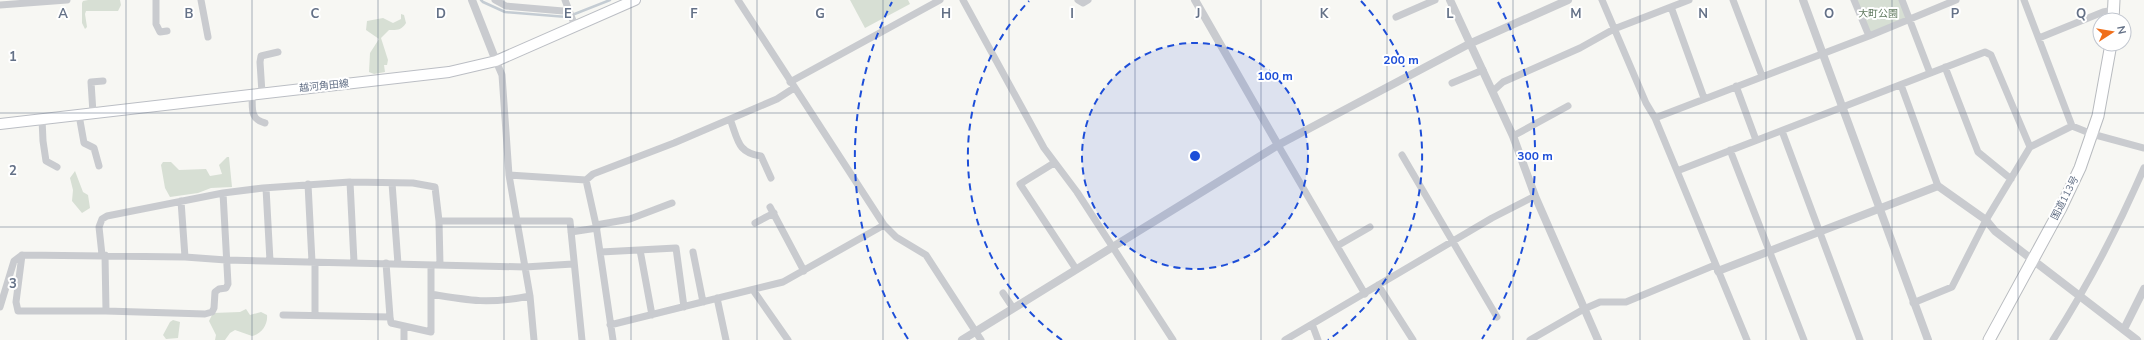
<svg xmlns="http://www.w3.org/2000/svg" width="2144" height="340" font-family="'Nunito Sans','Noto Sans JP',sans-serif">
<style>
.green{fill:#d7dfd4}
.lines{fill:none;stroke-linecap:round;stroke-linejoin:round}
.stream{stroke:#c4ccd3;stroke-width:2.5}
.secondary-casing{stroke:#bbbec4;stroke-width:12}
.trunk-casing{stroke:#b8bbbf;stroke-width:13}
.minor{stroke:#c9cbcf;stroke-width:7}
.tertiary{stroke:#c9cbcf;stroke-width:8}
.secondary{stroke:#fff;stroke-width:10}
.trunk{stroke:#fff;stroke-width:11}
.grid{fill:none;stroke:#647187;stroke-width:1;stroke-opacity:0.55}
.ring{fill:none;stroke:#1d4ed8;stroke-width:2;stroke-dasharray:7 5}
.labels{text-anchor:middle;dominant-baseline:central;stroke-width:4;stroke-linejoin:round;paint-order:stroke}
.park-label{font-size:10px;fill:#60795f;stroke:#fff}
.street-label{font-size:10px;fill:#647187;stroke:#fff}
.grid-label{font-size:13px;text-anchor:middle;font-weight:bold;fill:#647187;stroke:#fff;stroke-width:4;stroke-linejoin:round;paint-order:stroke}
.centre{fill:#1d4ed8;stroke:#fff;stroke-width:2}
.ring-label{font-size:12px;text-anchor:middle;font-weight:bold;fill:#1d4ed8;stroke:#fff;stroke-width:4;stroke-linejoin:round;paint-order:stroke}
</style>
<rect width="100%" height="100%" fill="#f7f7f3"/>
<path class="green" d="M88,0h32l1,5 -3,6h-32l-1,3 2,13 -2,2 -3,-6v-20l1,-2z
M850,0h58l2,4 -45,24z
M1857,0h44l7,17 -38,17z
M401,14l3,1 2,8c-5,8 -10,7 -17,7l-8,8 7,22 -1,5h-3l1,7 -11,2 -5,-2 1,-19 9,-14 -13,-9 1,-9 16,-3 10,5 8,-4z
M227,157h2l3,30 -21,1 -13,5 -28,4 -5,-9 -4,-23 2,-3h8l8,8 27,-1 4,7 12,-2 -3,-9z
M75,171l8,21 5,3 2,13 -8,5 -10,-12 1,-11 -3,-12z
M246,309l4,6 11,-3 6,3c1,9 -5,19 -15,21l-17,-6 -5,3 -5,7h-10l1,-5 -7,-14 4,-8 27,-1z
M173,320l7,2 -2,16 -12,1 -3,-4 7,-13z"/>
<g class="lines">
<path class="stream" d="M481,0l2,2 22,10 62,5 43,-17"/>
<g class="secondary-casing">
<path id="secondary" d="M0,124l449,-52 47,-11 139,-61"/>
</g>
<g class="trunk-casing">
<path id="trunk" d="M2113,20l1,-20
M1989,340l72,-132 19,-40 18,-52 13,-72"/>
</g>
<path class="minor" d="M156,0v24l4,8 7,-1
M201,0l7,37
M495,0l11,6 57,5 6,-1
M565,0l10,26
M738,0l146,225 12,12 30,18 55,85
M963,0l81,148 33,44 96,148
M1078,0l5,3 5,-3
M1602,0l44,103 9,15
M1733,0l29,76
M1854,0l15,36
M1902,0l28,73
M2024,0l48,126 20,8 52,14
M0,5l67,-5
M1671,7l33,91
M1396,17l39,-17
M2039,38l64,-26 11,-2
M496,61l6,14 7,100 21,121 4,44
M1945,67l33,85 33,27
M790,82l150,-82
M1452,83l31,-13
M1901,85l37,101
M1736,86l20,54
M1493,91l10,-9 77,-34 34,-19 75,-29
M262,93l-2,-31 1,-6 17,-4
M252,95c1,12 -3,24 13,28
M93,113l-2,-31 12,-1
M79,115l5,28 10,5 5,18
M42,119l1,22 3,20 11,6
M730,119c8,20 7,34 31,37l10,22
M1782,131l78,209
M1513,136l55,-30
M1278,145l87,149
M1730,150l74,190
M1402,155l95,162
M1054,163l-34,21 56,85
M1677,171l-22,-53 214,-82 87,-36
M509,175l77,5 7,-6 81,-31 103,-44 17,-11
M586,180l10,45 17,115
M350,182l4,80
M392,183l6,81
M308,184l4,78
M266,188l4,73
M181,201l4,56
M770,207l34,64
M439,221h131l12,119
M755,223l19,-10
M596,225l34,-6 42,-16
M571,232l26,-4
M1337,246l33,-19
M640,250l12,65
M601,252l75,-4 8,59
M693,252l10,50
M22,255l-6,47 2,9h88l99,3 7,-2 2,-4 1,-16 4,-3 7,-1 2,-4 -5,-91
M102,255l-3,-28 3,-8 5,-3 116,-23 40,-5 87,-6 63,1 22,4 4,34 1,44
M105,255l1,56
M315,262v53
M1378,285l35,55
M753,290l35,50
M1003,293l10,15
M431,294c40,7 58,10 99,2
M717,298l9,42
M1913,303l39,-16 34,-67 44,-73 42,-21
M0,307l14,-46 8,-6 163,2 41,3 299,7 48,-3
M283,315l107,2 -4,-54
M390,317l1,6 40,9v-67
M1312,324l6,16
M610,325l173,-43 101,-57
M404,327v13
M1285,340l207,-122 43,-22
M1530,340l54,-31 16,-7h26l89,-37
M1747,340l-70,-169 308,-119 6,3 39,92
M2053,340c35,-55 65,-112 91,-172"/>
<path class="tertiary" d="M472,0l24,61
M1195,0l83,145
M1450,0l63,136 22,60 63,144
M1803,0l125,340
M1718,271l220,-85 48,34 9,11 142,109
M2124,329l20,-40
M962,340l316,-195 191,-101 99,-44"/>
<use href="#secondary" class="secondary"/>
<use href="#trunk" class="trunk"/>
</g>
<path class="grid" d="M126,0v340M252,0v340M378,0v340M504,0v340M631,0v340M757,0v340M883,0v340M1009,0v340M1135,0v340M1261,0v340M1387,0v340M1513,0v340M1640,0v340M1766,0v340M1892,0v340M2018,0v340M0,113h2144M0,227h2144"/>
<circle cx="1195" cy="156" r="113" fill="#1d4ed8" fill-opacity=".12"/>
<g class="ring">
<circle cx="1195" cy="156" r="113"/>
<path d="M1062 340A227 227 0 0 1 1029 1M1361 1A227 227 0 0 1 1328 340"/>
<path d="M908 339A340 340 0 0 1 892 2M1498 2A340 340 0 0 1 1482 339"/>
</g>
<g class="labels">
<g class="park-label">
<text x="1878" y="14">大町公園</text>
</g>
<g class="street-label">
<text transform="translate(324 86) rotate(-6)">越河角田線</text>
<text transform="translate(2065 198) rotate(-63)">国道113号</text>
</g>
</g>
<g class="grid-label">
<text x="63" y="18">A</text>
<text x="189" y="18">B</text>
<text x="315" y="18">C</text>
<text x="441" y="18">D</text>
<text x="568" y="18">E</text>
<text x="694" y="18">F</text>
<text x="820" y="18">G</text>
<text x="946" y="18">H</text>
<text x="1072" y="18">I</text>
<text x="1198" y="18">J</text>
<text x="1324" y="18">K</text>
<text x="1450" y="18">L</text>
<text x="1576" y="18">M</text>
<text x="1703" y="18">N</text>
<text x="1829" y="18">O</text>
<text x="1955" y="18">P</text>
<text x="2081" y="18">Q</text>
<text x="13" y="61">1</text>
<text x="13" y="175">2</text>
<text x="13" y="288">3</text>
</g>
<circle cx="1195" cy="156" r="6" class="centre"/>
<g class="ring-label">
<text x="1401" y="64">200 m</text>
<text x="1275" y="80">100 m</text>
<text x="1535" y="160">300 m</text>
</g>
<g transform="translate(2112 32) rotate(78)"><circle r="19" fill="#ffffff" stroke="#c1c6cf"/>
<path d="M0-3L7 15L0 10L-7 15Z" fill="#f06f1b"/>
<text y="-6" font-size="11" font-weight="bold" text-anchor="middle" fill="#647187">N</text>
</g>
</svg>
